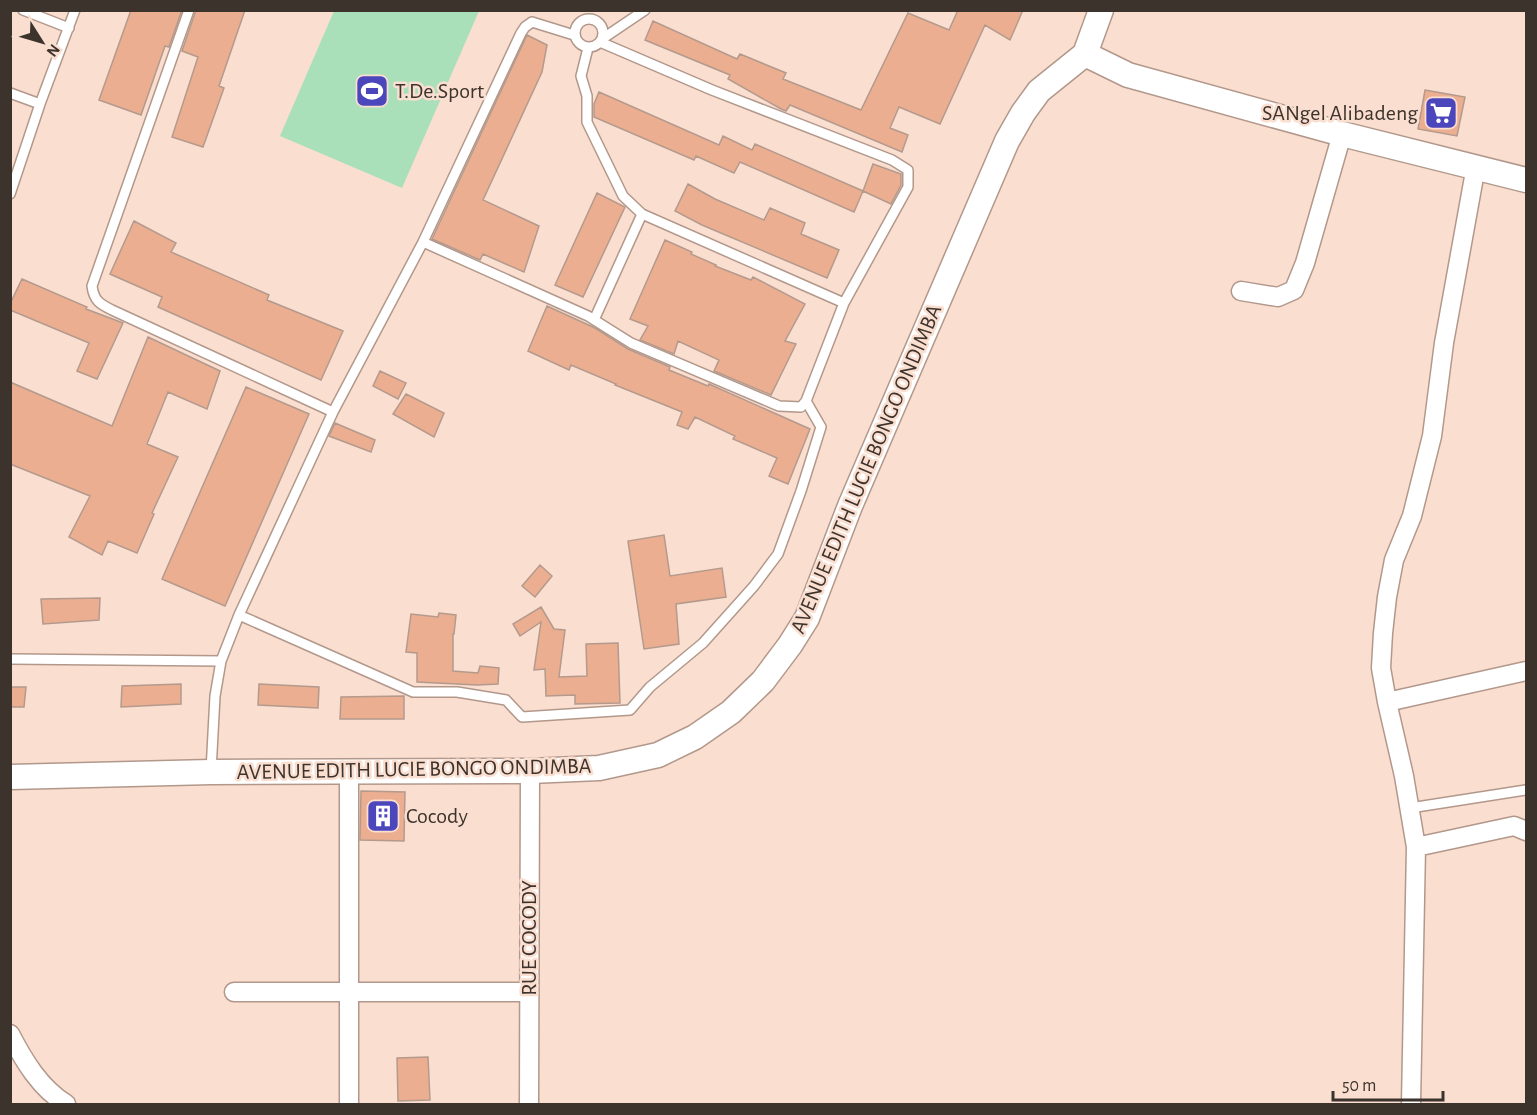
<svg xmlns="http://www.w3.org/2000/svg" width="1537" height="1115" font-family="'Alegreya Sans',sans-serif">
<style>
.green{fill:#a9e0ba}
.building{fill:#ebae90;stroke:#b49a8d;stroke-width:1.5}
.lines{fill:none;stroke-linecap:round;stroke-linejoin:round}
.lane-casing{stroke:#b2988b;stroke-width:12}
.street-casing{stroke:#b2988b;stroke-width:21}
.secondary-casing{stroke:#b2988b;stroke-width:27}
.lane{stroke:#fff;stroke-width:9}
.street{stroke:#fff;stroke-width:18}
.secondary{stroke:#fff;stroke-width:24}
.labels{text-anchor:middle;dominant-baseline:central;stroke-width:5;stroke-linejoin:round;paint-order:stroke}
.poi-label{font-size:22px;fill:#3d332d;stroke:#faded0;text-anchor:start}
.street-label{font-size:22px;fill:#3d332d;stroke:#faded0}
</style>
<rect width="100%" height="100%" fill="#faded0"/>
<path class="green" d="M334,11h145l-77,177 -122,-52z"/>
<path class="building" d="M131,10h51l-13,37 -4,-1 -24,69 -42,-15z
M196,10h49l-26,76 5,2 -21,59 -31,-10 26,-80 -16,-6z
M958,10h65l-13,30 -25,-15 -45,99 -41,-17 -9,21 18,7 -6,17 -112,-47 -4,6 -5,-2 -53,-30 2,-4 -85,-35 8,-19 84,38 3,-5 46,19 -3,6 78,31 47,-97 41,17z
M527,35l20,10 -5,27 -59,128 56,26 -15,46 -41,-18 -3,6 -48,-21z
M1425,90l40,7 -8,39 -39,-7z
M599,92l120,53 4,-9 29,14 3,-6 108,47 -9,21 -114,-50 -6,11 -38,-17 -2,4 -100,-43v-13z
M873,164l28,10v11l-10,19 -28,-13z
M688,184l27,15 49,21 6,-12 35,15 -4,11 38,16 -12,28 -125,-53 -27,-14z
M597,193l28,14 -42,90 -28,-12z
M134,221l42,22 -5,9 98,43 -2,5 76,31 -22,49 -163,-73 4,-10 -52,-23z
M665,240l27,12 -1,2 25,11 -1,1 36,14 2,-3 52,27 -20,37 11,3 -25,51 -57,-24 5,-11 -41,-19 -4,13 -34,-14 8,-14 -18,-7z
M22,279l65,28 -1,2 37,14 -26,56 -20,-8 12,-28 -79,-33v-6z
M547,306l48,22 33,21 42,18 -1,3 39,16 1,-2 101,45 -22,55 -19,-8 8,-18 -44,-19 2,-3 -40,-19 -7,12 -11,-4 5,-13 -67,-27 1,-1 -45,-19 -2,5 -41,-19z
M148,337l72,34 -13,38 -39,-17 -21,52 31,13 -26,56 2,1 -17,39 -29,-12 -6,14 -33,-18 21,-41 -80,-32v-82l102,44z
M380,371l26,12 -8,16 -25,-13z
M246,387l63,27 -84,192 -63,-27z
M406,394l38,19 -10,24 -41,-23z
M335,423l40,17 -4,12 -42,-16z
M664,535l6,41 52,-8 4,29 -50,7 3,40 -35,5 -16,-108z
M540,565l12,11 -17,21 -13,-11z
M100,598l-1,22 -56,4 -2,-25z
M541,607l13,22 11,1 -6,47 28,-1 -1,-32 32,-1 2,60 -45,1v-9l-29,1 -1,-27 -11,1 7,-48 -21,14 -7,-12z
M439,613l17,2 -2,19h-1v37l25,2 2,-7 19,2 -1,16 -21,1 -60,-3v-29l-11,-1 5,-38 27,3z
M181,684v20l-60,3 1,-21z
M259,684l60,3 -1,21 -60,-3z
M10,687h16l-2,20h-14z
M404,696v23h-64l1,-22z
M361,791l44,1 -1,49 -44,-1z
M428,1057l2,43 -32,1 -1,-43z"/>
<g class="lines">
<g class="lane-casing">
<path id="lane" d="M23,10l46,18
M189,10l-97,276c2,15 8,18 20,24l221,102
M575 33a14 14 0 1 1 28 0a14 14 0 1 1-28 0Z
M602,39l43,-29
M588,48l-7,28 6,20v26l36,74 19,18 -48,106
M10,93l30,11
M10,194l30,-90 35,-94
M642,214l202,89
M423,242l165,74 43,27 148,63 22,1 5,-6 38,-98 64,-116v-17l-16,-10 -180,-70 -112,-48
M239,615l174,77h44l49,8 16,17 108,-7 20,-23 53,-44 51,-57 24,-32 23,-63 20,-64 -15,-26
M10,659l211,2
M211,771l4,-75 6,-35 18,-46 94,-203 90,-170 98,-209 4,-6 7,-5 42,13
M1410,808l116,-18"/>
</g>
<g class="street-casing">
<path id="street" d="M1241,291l37,6 16,-7 11,-27 37,-129
M1387,702l139,-31
M349,770v334
M1416,847l98,-21 12,5
M234,992h295
M10,1034c14,27 30,54 56,70
M529,1104l1,-333
M1411,1104l5,-257 -12,-71 -17,-74 -6,-34 2,-35 4,-36 7,-37 18,-44 20,-80 12,-93 32,-177"/>
</g>
<g class="secondary-casing">
<path id="secondary" d="M1085,54l43,21 214,59 184,46
M1085,54l16,-44
M10,777l201,-5 319,-1 69,-3 59,-13 37,-18 36,-25 32,-31 27,-36 17,-27 43,-112 157,-365 16,-28 16,-22 46,-37"/>
</g>
<use href="#lane" class="lane"/>
<use href="#street" class="street"/>
<use href="#secondary" class="secondary"/>
</g>
<defs>
<g id="stadium-square" transform="scale(1.725)"><rect x="-9" y="-9" width="18" height="18" rx="4" fill="#4c46bd" stroke="#faded0"/><path d="M0-5a6.5 5 0 1 0 0 10a6.5 5 0 1 0 0-10ZM-3.5-1.8h7v3.6h-7Z" fill="#fff"/></g>
<g id="supermarket-square" transform="scale(1.725)"><rect x="-9" y="-9" width="18" height="18" rx="4" fill="#4c46bd" stroke="#faded0"/><path d="M-6-5.5h2.5l.6 2H6L4.5 2H-2.5L-4.4-4H-6ZM-1.5 3.2a1.3 1.3 0 1 0 .1 0ZM3 3.2a1.3 1.3 0 1 0 .1 0Z" fill="#fff"/></g>
<g id="building-square" transform="scale(1.725)"><rect x="-9" y="-9" width="18" height="18" rx="4" fill="#4c46bd" stroke="#faded0"/><path d="M-4-6H4V6H1V3H-1V6H-4ZM-2.5-4.3h1.7v1.8h-1.7ZM.8-4.3h1.7v1.8H.8ZM-2.5-1h1.7V.8h-1.7ZM.8-1h1.7V.8H.8Z" fill="#fff"/></g>
</defs>
<g fill-rule="evenodd">
<use href="#stadium-square" x="372" y="91"/>
<use href="#supermarket-square" x="1441" y="113"/>
<use href="#building-square" x="383" y="816"/>
</g>
<g class="labels">
<g class="poi-label">
<text x="395" y="91">T.De.Sport</text>
<text x="1418" y="113" text-anchor="end">SANgel Alibadeng</text>
<text x="406" y="816">Cocody</text>
</g>
<g class="street-label">
<text transform="translate(866 469) rotate(-67)">AVENUE EDITH LUCIE BONGO ONDIMBA</text>
<text transform="translate(414 769) rotate(-1)">AVENUE EDITH LUCIE BONGO ONDIMBA</text>
<text transform="translate(529 938) rotate(-90)">RUE COCODY</text>
</g>
</g>
<rect width="1537" height="1115" fill="none" stroke="#3d332d" stroke-width="24"/>
<g transform="translate(42 42) rotate(127)" stroke="#faded0" stroke-width="4.5" paint-order="stroke">
<path d="M0-4.5L10 22L0 15L-10 22Z" fill="#3d332d"/>
<text y="-9" font-size="16" font-weight="bold" text-anchor="middle" fill="#3d332d">N</text>
</g>
<path d="M1333 1091v9h110v-9" fill="none" stroke="#3d332d" stroke-width="3"/>
<text x="1342" y="1091" font-size="18" fill="#3d332d" stroke="#faded0" stroke-width="4.5" paint-order="stroke">50 m</text>
</svg>
